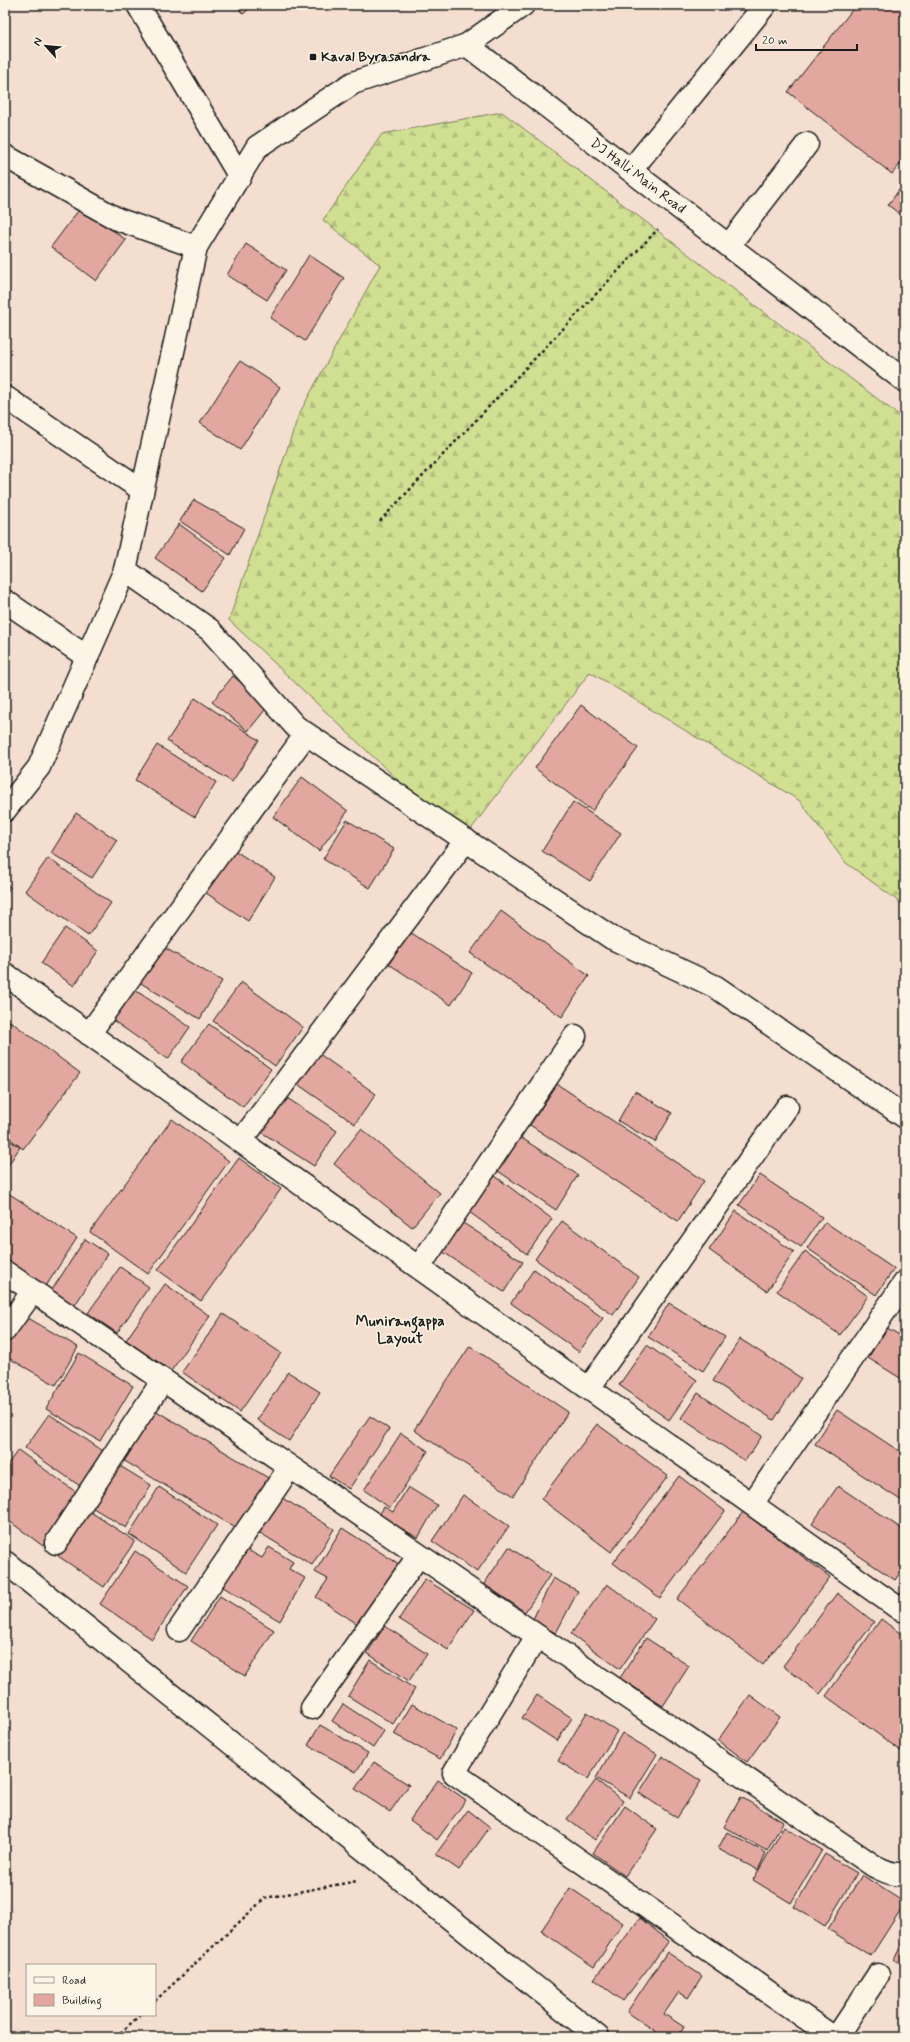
<svg xmlns="http://www.w3.org/2000/svg" width="910" height="2042" font-family="Mynerve,sans-serif">
<style>
.forest{fill:url(#forest-firs);stroke:#767e57}
.building{fill:#e2a89f;stroke:#1c1c1c}
.lines{fill:none;stroke-linecap:round;stroke-linejoin:round}
.minor-casing{stroke:#1c1c1c;stroke-width:25}
.tertiary-casing{stroke:#1c1c1c;stroke-width:25}
.path{stroke:#1c1c1c;stroke-width:2.5;stroke-dasharray:3 3;stroke-linecap:butt}
.minor{stroke:#fcf5e5;stroke-width:22}
.tertiary{stroke:#fcf5e5;stroke-width:22}
.poi-dot{fill:#1c1c1c;stroke:#fcf5e5;stroke-width:1.5}
.labels{text-anchor:middle;dominant-baseline:central;stroke-width:3;stroke-linejoin:round;paint-order:stroke}
.poi-label{font-size:14px;font-weight:bold;fill:#1c1c1c;stroke:#fcf5e5;text-anchor:start}
.street-label{font-size:14px;fill:#1c1c1c;stroke:#fcf5e5}
.neighbourhood-label{font-size:15px;font-weight:bold;fill:#1c1c1c;stroke:#fcf5e5}
</style>
<defs>
<pattern id="forest-firs" width="22" height="20" patternUnits="userSpaceOnUse"><rect width="22" height="20" fill="#d1df92"/><path d="M5 1l3.5 6h-7zM16 11l3.5 6h-7z" fill="#b3bf7d"/></pattern>
</defs>
<rect width="100%" height="100%" fill="#f4ded0"/>
<filter id="ink" filterUnits="userSpaceOnUse"><feTurbulence type="fractalNoise" baseFrequency=".025" numOctaves="2"/><feDisplacementMap in="SourceGraphic" scale="8" xChannelSelector="R" yChannelSelector="G"/><feConvolveMatrix kernelMatrix="1 2 1 2 8 2 1 2 1" color-interpolation-filters="sRGB"/></filter>
<g filter="url(#ink)">
<path class="forest" d="M502,112l403,308v486l-60,-44 -45,-61 -210,-129 -128,169 -233,-221 70,-206 81,-149 -57,-45 59,-86z"/>
<path class="building" d="M236,5h18l-11,9z
M856,5h49v153l-13,16 -104,-82z
M905,182v36l-17,-13z
M81,207l45,33 -30,41 -45,-34z
M246,244l40,26 -19,30 -40,-25z
M309,255l35,23 -39,63 -35,-23z
M240,361l40,26 -40,63 -40,-27z
M194,500l50,28 -14,27 -50,-34z
M179,524l47,34 -24,33 -47,-33z
M233,676l36,29 -21,26 -36,-29z
M195,698l64,42 -27,42 -65,-41z
M581,705l57,43 -46,63 -57,-43z
M157,745l59,37 -21,35 -60,-37z
M302,777l46,34 -29,40 -46,-34z
M573,802l48,31 -31,48 -48,-30z
M76,813l41,27 -25,38 -41,-25z
M347,820l47,29 -24,39 -47,-29z
M231,848l44,29 -27,44 -45,-30z
M48,858l63,45 -23,33 -63,-45z
M5,883l5,4 -5,7z
M501,911l88,65 -27,41 -92,-64z
M65,928l33,23 -24,35 -33,-23z
M410,932l62,41 -21,32 -62,-41z
M160,945l62,36 -22,38 -61,-37z
M241,982l62,45 -28,39 -62,-45z
M132,988l58,39 -22,32 -57,-40z
M10,1021l70,52 -57,76 -18,-14v-107z
M209,1024l62,45 -28,38 -62,-45z
M315,1051l61,43 -21,30 -62,-43z
M557,1084l147,97 -26,40 -148,-96z
M635,1091l37,22 -17,29 -37,-21z
M284,1096l53,35 -23,35 -53,-34z
M172,1119l57,42 -81,113 -58,-42z
M361,1129l79,64 -28,34 -78,-63z
M517,1135l61,40 -22,35 -61,-41z
M5,1138l15,9 -15,23z
M239,1158l42,31 -80,112 -43,-31z
M491,1173l61,46 -25,35 -62,-45z
M760,1175l62,42 -21,30 -62,-42z
M5,1191l72,47 -31,48 -41,-27z
M736,1211l58,41 -27,39 -58,-41z
M460,1221l63,41 -19,30 -64,-42z
M562,1221l77,56 -26,38 -78,-56z
M825,1222l69,47 -18,26 -69,-47z
M85,1239l23,15 -35,54 -23,-15z
M805,1251l63,45 -28,39 -63,-44z
M120,1267l29,20 -32,46 -29,-20z
M534,1269l69,49 -24,34 -68,-49z
M165,1284l45,32 -39,55 -45,-31z
M669,1303l56,34 -22,34 -55,-34z
M223,1314l58,39 -41,59 -58,-40z
M23,1315l55,32 -22,38 -51,-29v-11z
M887,1328l18,10v43l-37,-23z
M740,1339l61,39 -27,42 -61,-39z
M647,1345l50,35 -28,40 -50,-35z
M470,1346l98,66 -55,84 -99,-66z
M79,1353l54,33 -33,55 -54,-32z
M288,1372l32,20 -31,49 -32,-21z
M698,1393l64,43 -17,25 -64,-43z
M153,1409l117,70 -31,51 -116,-70z
M837,1410l68,45v48l-90,-59z
M49,1414l57,39 -23,35 -58,-40z
M370,1416l19,13 -40,60 -20,-13z
M597,1424l71,52 -57,76 -70,-53z
M401,1433l27,18 -38,57 -26,-18z
M18,1450l62,45 -37,51 -38,-28v-50z
M115,1463l36,22 -25,43 -36,-22z
M679,1476l46,35 -65,87 -47,-35z
M838,1486l67,45v34l-10,15 -83,-56z
M159,1487l58,38 -31,47 -57,-38z
M408,1487l29,18 -19,33 -39,-23 5,-8 9,5z
M463,1495l46,31 -32,46 -45,-31z
M279,1496l55,33 -22,36 -55,-34z
M89,1511l46,30 -31,46 -46,-31z
M743,1512l87,65 -67,88 -86,-66z
M342,1528l57,36 -40,61 -43,-28 12,-18 -13,-7z
M269,1547l24,15 -4,7 16,9 -25,43 -57,-34 23,-38 16,9z
M509,1547l41,28 -25,37 -41,-28z
M135,1551l53,35 -36,53 -52,-35z
M553,1578l25,13 -22,42 -24,-12z
M425,1579l49,31 -26,40 -49,-31z
M607,1584l48,35 -35,50 -49,-35z
M837,1593l37,29 -54,72 -37,-28z
M220,1596l54,34 -29,46 -54,-35z
M881,1619l24,18v117l-79,-58z
M385,1626l42,28 -18,27 -42,-28z
M646,1638l43,28 -26,40 -43,-28z
M370,1660l45,29 -22,35 -45,-28z
M537,1695l35,23 -15,23 -35,-23z
M750,1695l30,22 -33,45 -29,-22z
M343,1704l41,27 -11,17 -41,-27z
M412,1704l45,26 -17,29 -46,-25z
M587,1712l30,19 -29,48 -30,-18z
M320,1725l48,28 -12,19 -48,-27z
M622,1733l35,21 -27,44 -34,-20z
M662,1756l39,25 -24,37 -38,-25z
M374,1762l35,23 -19,27 -35,-23z
M438,1780l28,20 -29,40 -27,-20z
M596,1780l27,21 -28,39 -28,-21z
M741,1797l42,25 -16,29 -43,-24z
M625,1806l32,23 -32,47 -32,-23z
M468,1810l22,17 -31,43 -23,-16z
M784,1827l38,23 -31,53 -38,-23z
M727,1832l39,21 -8,17 -40,-21z
M825,1854l32,19 -32,53 -31,-19z
M862,1875l43,28 -34,53 -43,-27z
M570,1888l53,35 -29,44 -53,-36z
M640,1918l29,23 -46,60 -29,-22z
M905,1937v28l-11,-5z
M667,1952l35,24 -14,22 -9,-6 -15,22 20,13 -6,10h-14l-37,-25z"/>
<g class="lines">
<g class="minor-casing">
<path id="minor" d="M138,5l102,172
M467,45l56,-40
M5,156l112,63 79,28
M631,170l134,-165
M729,245l78,-101
M5,397l137,93
M125,570l85,60 86,97 316,211 104,49 189,130
M5,601l82,56
M5,974l896,636 4,-5
M89,1034l217,-300
M241,1141l225,-301
M419,1267l156,-231
M5,1272l869,594c9,4 20,11 31,7
M5,1330l28,-39
M589,1388l198,-281
M752,1504l153,-222
M56,1543l107,-163
M5,1562l593,475
M179,1630l111,-163
M537,1636l-83,137 379,264
M312,1708l107,-153
M837,2037l41,-62"/>
</g>
<g class="tertiary-casing">
<path id="tertiary" d="M5,810l34,-43 86,-197 71,-323 61,-100 96,-64 114,-38 438,336"/>
</g>
<path class="path" d="M380,521l278,-292
M155,2001l110,-103 92,-17
M116,2037l24,-22"/>
<use href="#minor" class="minor"/>
<use href="#tertiary" class="tertiary"/>
</g>
</g>
<rect class="poi-dot" x="309" y="53" width="8" height="8" rx="2"/>
<g class="labels">
<g class="poi-label">
<text x="321" y="57">Kaval Byrasandra</text>
</g>
<g class="street-label">
<text transform="translate(638 176) rotate(37)">DJ Halli Main Road</text>
</g>
<g class="neighbourhood-label">
<text x="400" y="1322">Munirangappa<tspan x="400" dy="17">Layout</tspan></text>
</g>
</g>
<rect width="910" height="2042" fill="none" stroke="#fcf5e5" stroke-width="20"/>
<rect x="10" y="10" width="890" height="2022" fill="none" stroke="#1c1c1c" stroke-width="1.5" filter="url(#ink)"/>
<rect x="26" y="1964" width="130" height="52" fill="#fcf5e5" stroke="#a29e95"/>
<rect x="34" y="1977" width="20" height="6" fill="#fcf5e5" stroke="#a29e95"/>
<text x="62" y="1984" font-size="12" fill="#1c1c1c">Road</text>
<rect x="34" y="1994" width="20" height="12" fill="#e2a89f" stroke="#a29e95"/>
<text x="62" y="2004" font-size="12" fill="#1c1c1c">Building</text>
<g transform="translate(46 46) rotate(297)" stroke="#fcf5e5" stroke-width="3" paint-order="stroke">
<path d="M0-3L7 15L0 10L-7 15Z" fill="#1c1c1c"/>
<text y="-6" font-size="11" font-weight="bold" text-anchor="middle" fill="#1c1c1c">N</text>
</g>
<path d="M756 44v6h101v-6" fill="none" stroke="#1c1c1c" stroke-width="2"/>
<text x="762" y="44" font-size="12" fill="#1c1c1c" stroke="#fcf5e5" stroke-width="3" paint-order="stroke">20 m</text>
</svg>
